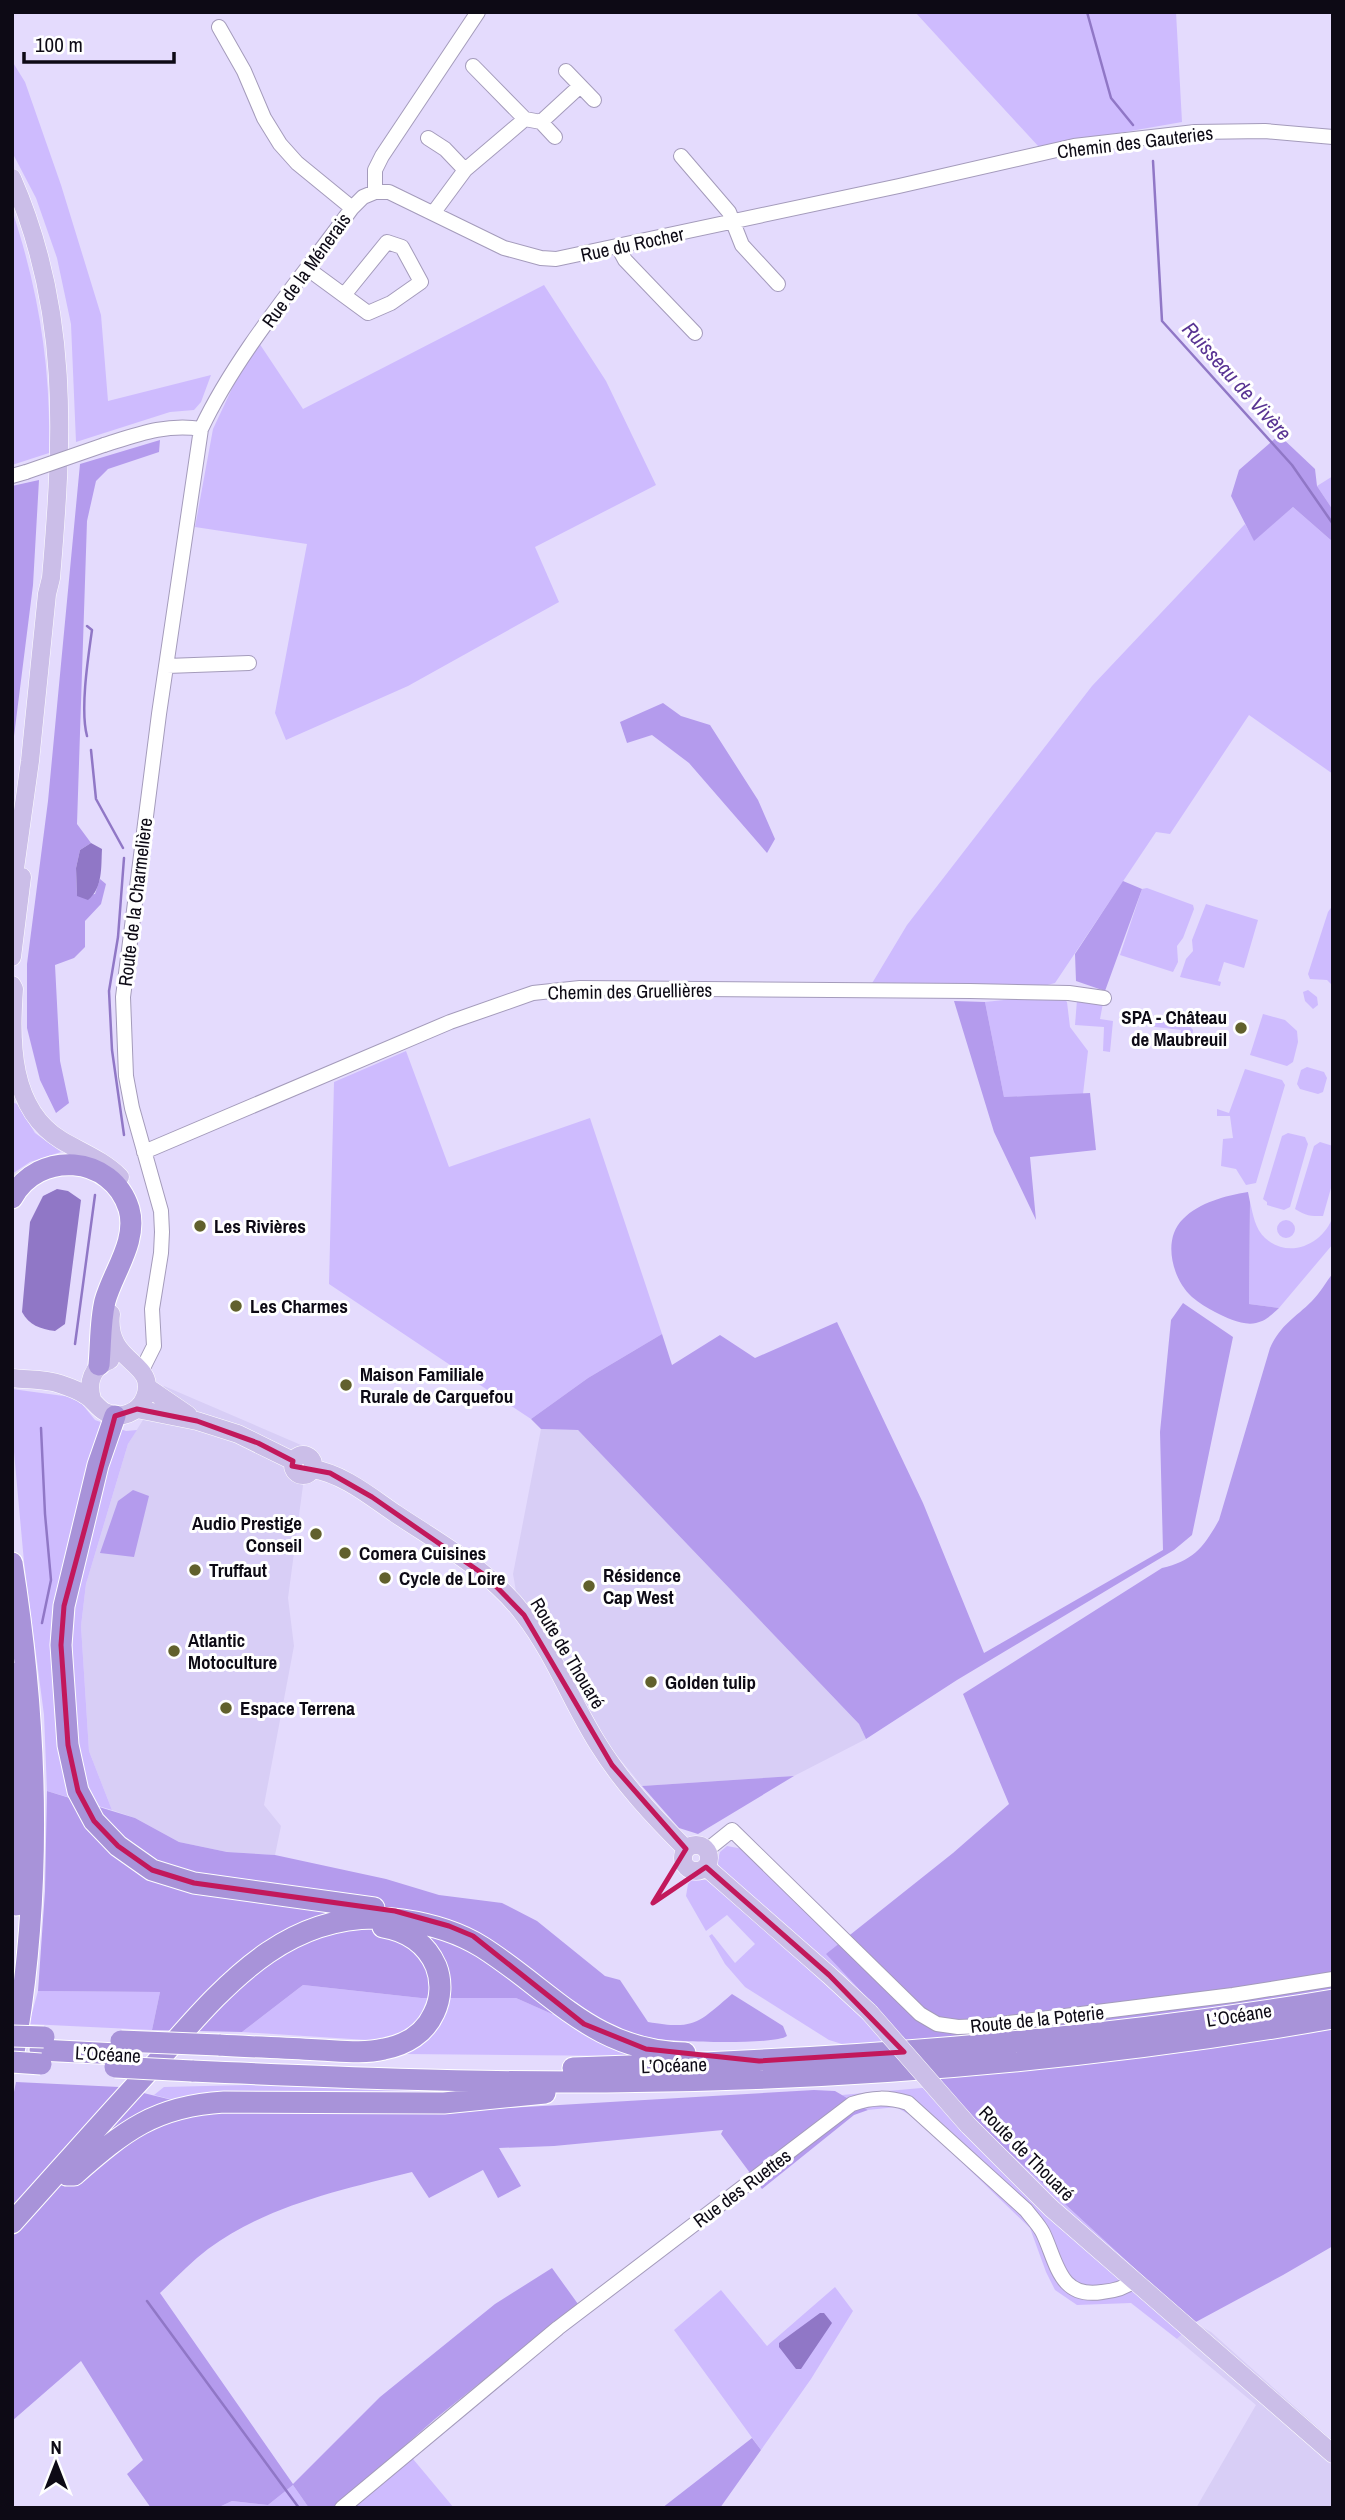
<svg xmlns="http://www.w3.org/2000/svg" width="1345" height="2520" font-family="'Archivo Narrow',sans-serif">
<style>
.built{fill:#d8cef6}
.green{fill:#cebbfe}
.forest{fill:#b49bed}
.water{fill:#9077c6}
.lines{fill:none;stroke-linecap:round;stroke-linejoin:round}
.stream{stroke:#9077c6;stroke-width:2.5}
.minor-casing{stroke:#a49bbb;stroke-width:16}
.major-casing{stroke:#fff;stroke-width:19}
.highway-casing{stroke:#fff;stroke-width:23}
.minor{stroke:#fff;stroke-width:14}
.major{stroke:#cbbee8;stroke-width:18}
.highway{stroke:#a893d9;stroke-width:21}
.minor-bridge-casing{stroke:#a49bbb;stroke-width:16;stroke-linecap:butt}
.major-bridge-casing{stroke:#fff;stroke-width:19;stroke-linecap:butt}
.highway-bridge-casing{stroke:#fff;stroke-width:23;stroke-linecap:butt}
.minor-bridge{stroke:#fff;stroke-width:14}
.major-bridge{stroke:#cbbee8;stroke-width:18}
.highway-bridge{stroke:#a893d9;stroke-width:21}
.marked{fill:none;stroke:#c2185b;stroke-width:5;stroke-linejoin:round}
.poi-dot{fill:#61602d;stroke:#fff;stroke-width:2.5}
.labels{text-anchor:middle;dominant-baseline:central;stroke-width:6;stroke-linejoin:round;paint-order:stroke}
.street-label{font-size:19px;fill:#0d0a15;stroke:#fff}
.poi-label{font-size:19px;font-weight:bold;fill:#0d0a15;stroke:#fff;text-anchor:start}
.water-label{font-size:21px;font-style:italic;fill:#593493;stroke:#fff}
</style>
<rect width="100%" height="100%" fill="#e4dbfd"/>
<path class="built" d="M164,1386l144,62 -20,150 6,48 -30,159 17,21 -6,29 -48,-3 -48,-10 -44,-24 -23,-8 -23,-59 -8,-125 5,-42 42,-140z
M541,1429l37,1 281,294 7,15 -72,37 -152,10 -32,-39 -60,-107 -33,-43 -4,-23z
M1194,2323l17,9 122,109v67h-137l60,-103 -79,-66z"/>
<path class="green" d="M915,12h261l6,110 -143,25z
M12,61l13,21 36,103 40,130 7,86 103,-26 -10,27 -7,8 -24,2 -94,30 -5,-118 -14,-66 -21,-60 -24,-46z
M12,210c27,82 39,157 37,243l-37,12z
M544,285l62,96 50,104 -121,62 24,55 -151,84 -122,54 -11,-27 32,-169 -112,-17 18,-98 30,-64 16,-22 44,66z
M1333,476v34l-16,-24z
M1293,507l40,35v232l-84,-59 -79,119 -14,-2 -101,151 -23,6 -161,-4 36,-60 185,-239 153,-162 9,16z
M1147,888l46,17 1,4 -11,29 -6,8 1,16 -5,10 -53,-17 22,-66z
M1206,904l52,16 -14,48 -20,-6 -6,19 3,1 -1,4 -40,-9 6,-18 7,-8 -1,-11z
M1333,905v81l-6,-6 -17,-1 -2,-5 20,-62z
M1308,990l9,7 1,8 -5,4 -8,-8 -2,-9z
M1022,998l43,2 2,2 3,25 18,24 -5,43 -79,3 -19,-95z
M1077,1000l26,3 -3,16 13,2 -3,31 -7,-1 1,-24 -29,-2z
M1263,1014l22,6 12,11 1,11 -5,20 -6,4 -37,-11z
M1161,1015c13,2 24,4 32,15l-1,8 -12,-2 1,-6 -34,-4 3,-8z
M406,1051l43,116 141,-49 72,216 -74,44 -57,41 -202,-135 5,-202z
M1307,1067l17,5 3,6 -4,14 -5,2 -18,-5 -3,-5 4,-14z
M1245,1069l37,11 3,5 -29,98 -10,2 -10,-16 -15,-3 2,-27 10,-1 -3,-22h-13v-7l12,4z
M12,1102l5,2 18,29 26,19 -31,10 -18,12z
M1288,1133l17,4 3,7 -18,63 -6,3 -17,-5v-3l-4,-3 19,-63z
M1320,1142l13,4v35l-10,35c-13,0 -17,0 -28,-7l19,-63z
M1250,1202c3,12 5,27 15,36 24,22 59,6 68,-22v28l-54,64 -30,-4z
M1277 1229a9 9 0 1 1 18 0a9 9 0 1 1-18 0Z
M12,1389l59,8 11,7 13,16 31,11 11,-1 -9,14 -42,140 -5,42 8,125 23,59 -65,-19 -3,-76 -20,-153 -10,-110z
M727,1846l16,3 176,171 -33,23 -44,1 -13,-4 -84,-53 -20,-23 -16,-28 3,-2 23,29 20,-19 -28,-29 -21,16 -20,-35 2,-12 5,-5 14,1 19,13 142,131h22l-45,-48 -116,-97 -12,-16 3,-11z
M303,1985l118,13h95l36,16 22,-13c27,20 53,30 85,38l-27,17 -227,-2 -38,-14 -125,-8z
M38,1991l122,1 -8,38 -123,-6z
M247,2085l237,7 29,15 -75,5 -221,-1 -63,-16 10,-8z
M944,2086l20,25 230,212 -17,16 -46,-36 -54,2 -22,-15 -9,-18 -16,-44 -113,-109 -21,-12 -28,3 -26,-15z
M835,2287l18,24 -42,68 -50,71 -87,-120 47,-40 46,56z
M403,2447l51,61h-120z
M293,2485l16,23h-92l15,-7 36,4z"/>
<path class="forest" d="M1279,435l36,34 2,17 16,24v32l-40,-35 -39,34 -23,-45 8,-26z
M160,440l-1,12 -51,17 -12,12 -9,40 -10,303 14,19 -11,7 -4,18 1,28 18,-2 5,-15 6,5 -5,20 -16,17v26l-11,11 -19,7 5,96 9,42 -13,10 -16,-33 -13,-52v-64l21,-163 32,-337z
M39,480l-6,105 -21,167v-266z
M663,703l18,13 29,9 48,75 17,39 -8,14 -78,-90 -37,-28 -25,8 -7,-21z
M1123,881l19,8 -37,102 -29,-10 -1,-27z
M954,1001l31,1 19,95 86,-4 6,57 -66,7 6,63 -42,-88z
M1248,1192l2,10 -1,102 30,4c-8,7 -13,13 -23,15 -13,3 -29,-5 -41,-11 -8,-4 -16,-9 -23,-15 -20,-18 -30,-58 -9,-78 17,-17 42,-23 65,-27z
M1333,1273v973l-50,29 -89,48 -230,-212 -75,-90 -63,-67 127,-101 56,-49 -46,-110 199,-126c31,-7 42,-21 57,-48l51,-172c11,-24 25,-30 42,-47 8,-8 14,-19 21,-28z
M1183,1303l50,34 -41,198 -18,15 -217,130 -91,59 -7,-15 -281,-294 -37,-1 -10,-10 57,-41 74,-44 10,31 48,-30 35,23 82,-36 86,181 61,150 179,-103 -3,-118 11,-112z
M133,1490l16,6 -15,61 -34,-4 18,-52z
M794,1776l-96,58 -19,-6 -37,-42z
M47,1791l88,27 44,24 48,10 48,3 111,24 53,16 63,8 35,18 68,55 15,4 28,42c47,8 50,1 84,-28l51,32 4,10c-11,9 -112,6 -130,3 -10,-2 -22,-5 -31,-8 -20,-7 -36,-18 -52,-30l-22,13 -36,-16h-95l-118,-13 -61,47 -90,-2 8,-38 -122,-1 7,-100z
M16,2082l103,5 98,24 221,1 376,-22 21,1 33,19 -14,5 -92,74 -41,-55 2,-4 -169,16 -55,2 22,38 -23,12 -15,-28 -54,28 -17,-26c-71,18 -144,33 -204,77 -17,13 -32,29 -48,44l133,191 87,-87 115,-93 57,-36 26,36 -143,115 -101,89h-25l-16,-23 -25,20 -36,-4 -15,7h-66l-24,-34 16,-14 -62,-99 -69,60v-319z
M752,2438l9,12 -41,58h-58z"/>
<path class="water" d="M91,843l11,6c-1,18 1,39 -14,51l-11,-4 -1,-28 4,-18z
M57,1189l11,2 13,9 -16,124 -10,7c-15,-2 -26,-6 -33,-19l8,-90 13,-26z
M820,2313h4l8,10 -31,46h-5l-17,-22v-4z"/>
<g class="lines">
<path class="stream" d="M1087,12l24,86 22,27
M1153,161l9,160 130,144 41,59
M87,626l5,4c-4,28 -12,80 -5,106
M91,750l5,49 27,49
M124,1135l-12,-85 -3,-59 9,-54 6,-79
M75,1344l20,-149
M41,1428l4,86 6,66 -9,43
M147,2301l152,207"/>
<g class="minor-casing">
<path id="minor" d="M219,27l25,44 20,47 16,26 17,19 55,45
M473,66l52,53
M566,71l28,29
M541,122l14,15
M428,138l17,11 20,21
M681,156l48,56 13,33 36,39
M375,192h14l115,56 37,10 15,1 343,-73 175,-40 121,-14 70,-1 68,6
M434,212l31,-42 60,-51 16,3 38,-35
M618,247l7,13 70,73
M308,269l60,44 23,-10 30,-21 -19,-35 -15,-5 -43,53
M104,445c32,-10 63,-22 97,-16
M12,476l14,-4
M167,666l82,-3
M144,1152l306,-130 83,-29 47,-5 390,3 99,2 35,5
M142,1370l12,-24 -2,-37 9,-56 1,-21 -1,-21 -29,-103 -6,-32 -3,-79 36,-283 42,-285c37,-78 100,-150 151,-221l11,-11 12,-5v-22l7,-14 96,-144
M707,1850l25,-20 188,184 17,10 21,3 26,-1 249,-31 100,-16
M342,2508l216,-180 294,-224c21,-7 36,-7 56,-1l118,107c6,8 13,15 17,23 14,29 16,66 59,59 11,-1 23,-4 31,-11"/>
</g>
<g class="major-casing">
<path id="major" d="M12,178c58,132 51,260 39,400l-4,16 -17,167 -18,129
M12,957l10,-80
M12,985l2,4c-4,52 -4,120 47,151 20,12 42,20 59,37
M12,1378c15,2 34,1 48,6 9,3 18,6 25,11 8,4 12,13 20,17 15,8 34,1 40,-15 13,-36 -40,-33 -34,-83
M147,1387l41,28
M92,1399c-5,-17 0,-32 18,-39
M137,1409l60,12 41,13 55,27
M293 1465a10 10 0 1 1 20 0a10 10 0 1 1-20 0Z
M312,1469c30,4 59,28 84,45 45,30 95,57 128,101 30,39 48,88 74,129 24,39 56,73 88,105
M683 1858a13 13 0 1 1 26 0a13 13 0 1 1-26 0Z
M706,1867l123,108 40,37
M968,2125l83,83 282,246"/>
</g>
<g class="highway-casing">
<path id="highway" d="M12,1198c26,-48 100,-44 117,11 9,32 -16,63 -24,92 -5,21 -4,43 -6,64
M115,1416l-17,49 -34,141 -3,39 7,100 10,46 16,30 24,25 34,24 42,13 180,25
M12,1563c26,164 31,336 0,500
M12,1673l6,91 -2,141
M219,2045c33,2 67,3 101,5 21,1 44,4 64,-1 22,-4 41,-16 50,-36 7,-14 8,-32 2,-47 -10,-23 -29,-35 -53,-39
M40,2050l77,4
M573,2068c255,-8 508,-25 760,-68
M192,2071c138,6 276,12 414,11 243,-2 487,-22 727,-64
M67,2175h7c50,-44 81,-69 150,-73l220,1 101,-10
M12,2223c45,-50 90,-101 135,-150 70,-78 137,-170 255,-153 28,4 56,12 80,27 71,45 111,104 203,106"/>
</g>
<use href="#minor" class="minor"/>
<use href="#major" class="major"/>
<use href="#highway" class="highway"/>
<g class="minor-bridge-casing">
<path id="minor-bridge" d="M26,472l78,-27"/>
</g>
<g class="major-bridge-casing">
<path id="major-bridge" d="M869,2012l99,113"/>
</g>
<g class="highway-bridge-casing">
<path id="highway-bridge" d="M12,2036l32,1
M121,2041l98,4
M12,2062l29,2
M115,2067l77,4"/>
</g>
<use href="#minor-bridge" class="minor-bridge"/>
<use href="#major-bridge" class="major-bridge"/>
<use href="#highway-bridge" class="highway-bridge"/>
</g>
<path class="marked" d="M137,1409l60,12 61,22 35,18 -1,5 38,7 42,24 114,79 38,39 88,150 74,84 -33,54 53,-36 123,108 75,77 -145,9 -113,-12 -62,-25 -111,-88 -24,-10 -54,-15 -201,-28 -42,-13 -34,-24 -24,-25 -16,-30 -10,-46 -7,-100 3,-39 51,-190z"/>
<g class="poi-dot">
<circle cx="1241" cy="1028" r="7"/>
<circle cx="200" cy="1226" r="7"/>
<circle cx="236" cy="1306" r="7"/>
<circle cx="346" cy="1385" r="7"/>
<circle cx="316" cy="1534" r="7"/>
<circle cx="345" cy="1553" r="7"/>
<circle cx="195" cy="1570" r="7"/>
<circle cx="385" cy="1578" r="7"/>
<circle cx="589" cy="1586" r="7"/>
<circle cx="174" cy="1651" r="7"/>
<circle cx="651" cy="1682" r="7"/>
<circle cx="226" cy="1708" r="7"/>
</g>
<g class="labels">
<g class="street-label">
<text transform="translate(1135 142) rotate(-7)">Chemin des Gauteries</text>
<text transform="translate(632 244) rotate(-12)">Rue du Rocher</text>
<text transform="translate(306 270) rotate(-54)">Rue de la Ménerais</text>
<text transform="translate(135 902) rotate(-83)">Route de la Charmelière</text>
<text transform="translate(630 991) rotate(-1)">Chemin des Gruellières</text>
<text transform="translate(568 1653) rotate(59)">Route de Thouaré</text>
<text transform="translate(1239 2015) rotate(-9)">L’Océane</text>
<text transform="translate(1037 2019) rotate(-6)">Route de la Poterie</text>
<text transform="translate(108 2054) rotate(3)">L’Océane</text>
<text transform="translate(674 2065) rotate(-2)">L’Océane</text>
<text transform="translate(1027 2153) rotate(45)">Route de Thouaré</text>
<text transform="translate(742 2188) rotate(-37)">Rue des Ruettes</text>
</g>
<g class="poi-label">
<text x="1227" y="1017" text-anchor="end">SPA - Château<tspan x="1227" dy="22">de Maubreuil</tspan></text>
<text x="214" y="1226">Les Rivières</text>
<text x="250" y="1306">Les Charmes</text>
<text x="360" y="1374">Maison Familiale<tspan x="360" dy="22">Rurale de Carquefou</tspan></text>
<text x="302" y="1523" text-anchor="end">Audio Prestige<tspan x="302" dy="22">Conseil</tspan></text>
<text x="359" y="1553">Comera Cuisines</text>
<text x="209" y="1570">Truffaut</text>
<text x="603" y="1575">Résidence<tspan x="603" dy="22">Cap West</tspan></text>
<text x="399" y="1578">Cycle de Loire</text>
<text x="188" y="1640">Atlantic<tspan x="188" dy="22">Motoculture</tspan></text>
<text x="665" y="1682">Golden tulip</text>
<text x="240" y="1708">Espace Terrena</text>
</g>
<g class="water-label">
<text transform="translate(1237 381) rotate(48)">Ruisseau de Vivère</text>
</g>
</g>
<rect width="1345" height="2520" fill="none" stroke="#0d0a15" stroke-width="28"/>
<g transform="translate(56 2464)" stroke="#ffffff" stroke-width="5" paint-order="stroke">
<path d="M0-5L12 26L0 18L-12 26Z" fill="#0d0a15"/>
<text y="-10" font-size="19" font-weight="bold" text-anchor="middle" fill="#0d0a15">N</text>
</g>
<path d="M24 52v10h150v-10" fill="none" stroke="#0d0a15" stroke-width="3.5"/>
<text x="35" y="52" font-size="21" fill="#0d0a15" stroke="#ffffff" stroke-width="5" paint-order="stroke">100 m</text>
</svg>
